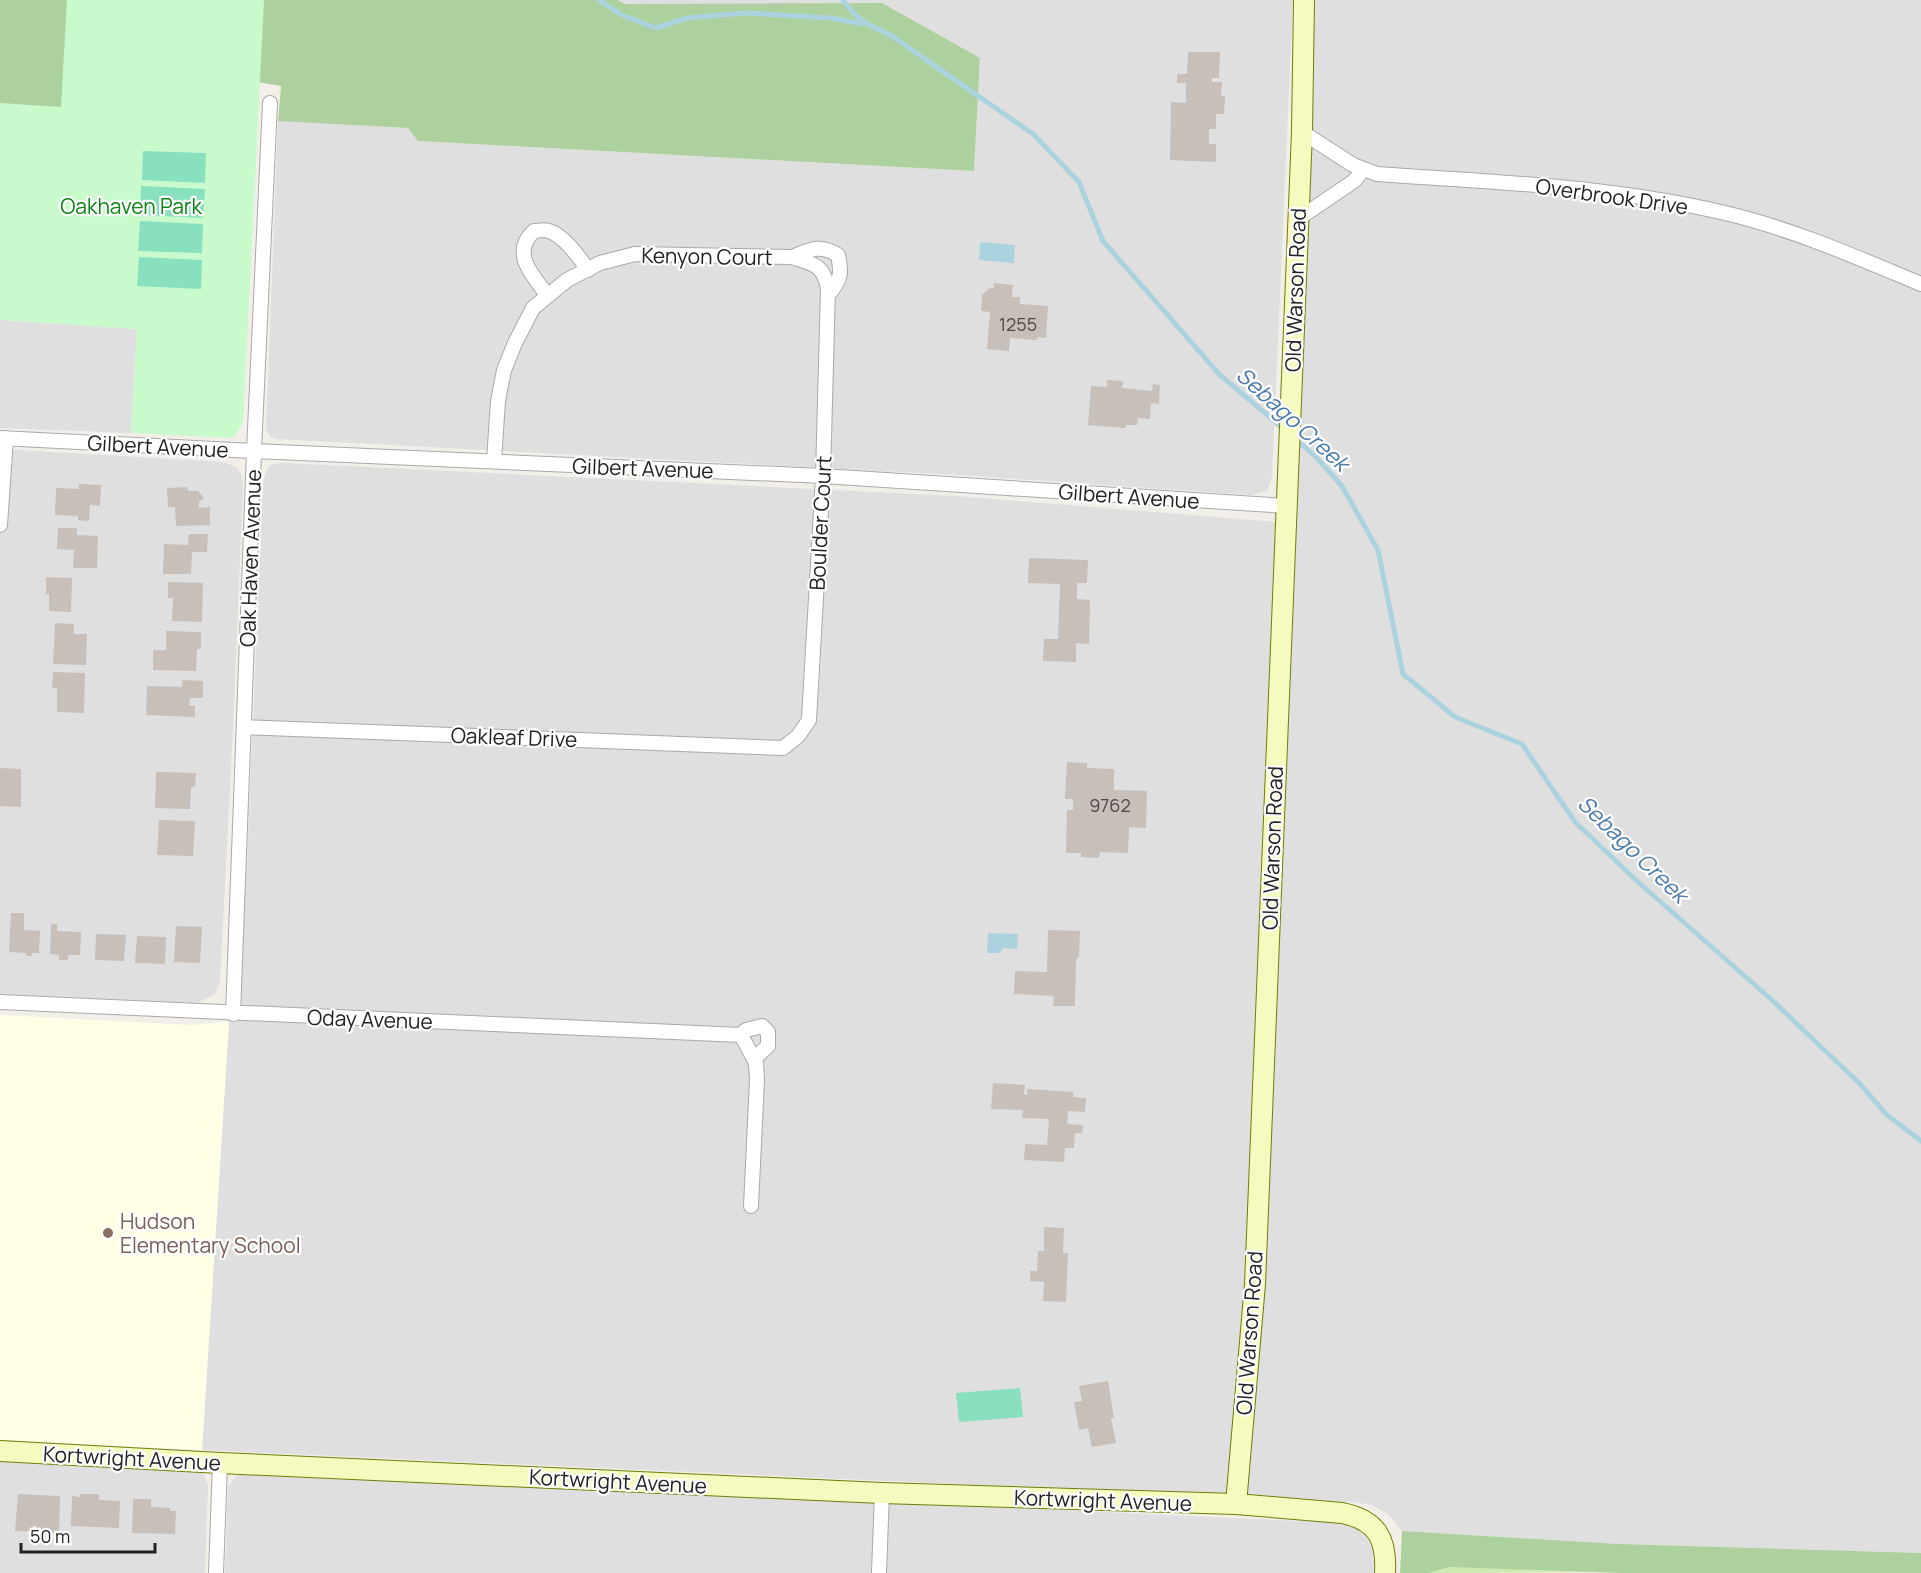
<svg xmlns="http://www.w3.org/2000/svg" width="1921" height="1573" font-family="Manrope,sans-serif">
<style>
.residential{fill:#e0dfdf}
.education{fill:#ffffe5}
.grass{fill:#cdebb0}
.forest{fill:#add19e}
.park{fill:#c8facc}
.pitch{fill:#88e0be}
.water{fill:#aad3df}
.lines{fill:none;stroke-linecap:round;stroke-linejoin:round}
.stream{stroke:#aad3df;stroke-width:5}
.building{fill:#c7bfb8}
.street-casing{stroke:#a9a9a9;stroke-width:16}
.secondary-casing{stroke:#707d05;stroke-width:22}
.street{stroke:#fff;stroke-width:14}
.secondary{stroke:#f7fabf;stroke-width:20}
.education-dot{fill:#8d6e63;stroke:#fff;stroke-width:2}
.labels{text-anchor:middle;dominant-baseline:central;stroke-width:4.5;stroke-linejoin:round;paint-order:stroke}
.number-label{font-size:18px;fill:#4b4948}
.street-label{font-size:21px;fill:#222;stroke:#fff}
.park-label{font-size:21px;fill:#0c8416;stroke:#fff}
.education-label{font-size:21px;fill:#785e54;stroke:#fff;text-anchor:start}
.water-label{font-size:22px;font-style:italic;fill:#4a7aab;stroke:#fff}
</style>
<rect width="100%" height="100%" fill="#f2efe9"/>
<path class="residential" d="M618,0h675l-21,477 -5,14 -16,4 -293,-20 -681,-36 -7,-2 -4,-7 12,-309 130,7 10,13 556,30 6,-113 -356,-54z
M1314,0h607v1553l-302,-9 -217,-13 -13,-16 -17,-10 -18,-3 -1152,-52 27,-428 9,-26 9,-133 16,-381 4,-13 5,-5 13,-1 671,33 335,27z
M0,320l137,9 -6,104 -131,-5z
M0,449l224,13 14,6 4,8 1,13 -10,240 -13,252 -5,13 -18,9 -197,-9z
M0,1459l194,11 10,4 4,11 -3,88h-205z
M242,1473l1102,50 13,6 10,9 6,13 1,22h-1149l3,-86 6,-9z"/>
<path class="education" d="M0,1015l191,10 38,-3 -27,428 -202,-10z"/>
<path class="grass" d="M1449,1567l174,5 -194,1z"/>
<path class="forest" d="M0,0h618l6,4 258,-1 98,55 -6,113 -556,-30 -10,-13 -130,-7 3,-35 -36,-6 -147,37 -98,16z
M1402,1531l217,13 302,9v20h-298l-174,-6 -20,6h-29z"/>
<path class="park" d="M67,0h197l-21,423 -9,14 -5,1 -98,-5 6,-104 -137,-9v-217l61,4z"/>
<path class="pitch" d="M143,151l63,2 -1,30 -63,-3z
M141,186l64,3 -2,29 -63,-3z
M140,221l63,3 -1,29 -64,-2z
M139,257l63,3 -1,29 -64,-3z
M1020,1388l3,29 -64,5 -3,-29z"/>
<path class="water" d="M980,242l35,3 -1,18 -35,-3z
M988,933l30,1 -1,15 -14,-1 -4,5h-12z"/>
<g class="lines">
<path class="stream" d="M599,0l23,15 34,13 31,-10 59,-5 85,5 33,6
M843,0c14,20 24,25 46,34l144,100 46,48 24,59 116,133 67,57
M1295,439l19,16 28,31 36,64 25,124 52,43 67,27 53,78 62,59 136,120 87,83 26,30 35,27"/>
</g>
<path class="building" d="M1188,52h32l-1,26h-7v4h10l-1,14h4l-1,18h-8v15h-7v15h7v18l-46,-2 1,-58 15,1v-20h-9v-9h10z
M994,283l19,2 -1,12h8v7l28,2 -2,32 -9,-1v3l-27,-2 -1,13 -22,-2 3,-37 -9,-1 1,-16 8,-7h4z
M1107,380l16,1 -1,7 30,3 1,-7 7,1 -1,19 -8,-1 -1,16 -12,-1 -1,7h-11l-1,3 -37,-3 3,-39 16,1z
M79,484l22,1 -1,21 -10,-1 -1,16 -11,-1v-4l-23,-1 1,-27 23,1z
M187,487l1,4h10l6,7 -5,4v6l11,-1v18l-34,1 -1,-19h-7l-1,-19z
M58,528h19v7l21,1 -1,32h-24l1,-18 -17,-1z
M189,534h19l-1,18h-15l-1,22h-28l1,-30 24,1z
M1029,558l59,2 -1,23h-10v16l13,1 -1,44 -13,-1v19l-33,-1 1,-22h14l2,-55 -32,-1z
M46,577l26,1 -1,34 -22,-1v-17h-3z
M168,582l35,1 -1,39 -30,-1 1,-23h-5z
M55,623l19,1v10h13l-1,31 -33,-1z
M166,631l35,1v17h-4l-1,22 -43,-1v-20h13z
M53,672l32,1 -1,40 -27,-1v-24h-5z
M182,680l21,1v17h-13l-1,8h6v11l-49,-2 1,-29 35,1z
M1067,762l20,1v5l27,1v21l33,1 -1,37 -17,-1 -1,26 -28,-1 -1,6 -18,-1v-4h-15l1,-43h6v-11h-8z
M0,768l21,1v38l-21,-1z
M156,772l40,1 -1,14h-4l-1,22 -35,-1z
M159,820l36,1 -2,35 -36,-1z
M11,913h13v17l16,1 -1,22h-7v3h-6v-3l-17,-1z
M51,924h6v7l24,1 -1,23h-12v5h-9v-5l-9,-1z
M176,926l26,1 -2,36 -26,-1z
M1048,930l32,1 -1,26 -3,2 -1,47h-22l1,-10 -40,-2 1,-23 32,1z
M96,934l30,1 -2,26 -29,-1z
M137,936l29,1 -1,27 -30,-1z
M993,1083l32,2 -1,9 3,1v-6l46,3v5l13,1 -1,14 -17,-1 -1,13 16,1 -1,8h-7l-1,15h-9l-1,14 -40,-2 1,-16 22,1 2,-26 -27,-1 1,-8 -32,-1z
M1044,1227l20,1 -1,25h5l-2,49 -23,-1 1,-19 -14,-1v-10h7l1,-20h6z
M1108,1381l6,37h-3l5,25 -24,4 -4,-19 -9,2 -5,-28 8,-1 -3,-15z
M18,1494l42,2 -1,37 -44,-2z
M80,1494h19v6l21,1 -1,27 -48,-2 1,-30 8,1z
M133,1499h18v8l19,1v3h6l-1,23 -43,-1z"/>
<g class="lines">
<g class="street-casing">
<path id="street" d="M1302,132l51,33 24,9c116,8 234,12 348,39 68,16 131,44 196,71
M1298,219l56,-38 10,-12
M792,257c19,-8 28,-13 46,-2 4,19 3,25 -10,40
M548,296c-15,-20 -38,-43 -14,-65 4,0 11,-2 15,0 14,4 31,27 39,39
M0,438l254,13 569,25 463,30
M0,525l6,-87
M244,727l539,21 15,-12 11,-16 14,-244 5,-188c-5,-24 -15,-24 -36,-31l-157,-3 -35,9 -33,17 -34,28 -18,35 -11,27 -6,31 -4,60
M0,1002l741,33
M233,1014l21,-563 16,-348
M741,1035l15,28 1,17 -6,126
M741,1035l5,-5 16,-4 6,6v14l-14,13
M216,1573l4,-110
M879,1573l3,-80"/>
</g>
<g class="secondary-casing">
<path id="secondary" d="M0,1451l220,12 662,30 354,11 106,9c35,7 45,26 43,60
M1236,1504l19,-220 47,-1152 2,-132"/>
</g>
<use href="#street" class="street"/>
<use href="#secondary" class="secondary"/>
</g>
<circle class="education-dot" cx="108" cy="1233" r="6"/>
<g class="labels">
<g class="number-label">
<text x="1018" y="324">1255</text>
<text x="1110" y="805">9762</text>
</g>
<g class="street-label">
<text transform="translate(1612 196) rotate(8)">Overbrook Drive</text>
<text transform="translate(707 256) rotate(1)">Kenyon Court</text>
<text transform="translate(1295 290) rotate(-88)">Old Warson Road</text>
<text transform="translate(158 446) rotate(3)">Gilbert Avenue</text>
<text transform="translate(643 468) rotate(2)">Gilbert Avenue</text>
<text transform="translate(1129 496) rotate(4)">Gilbert Avenue</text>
<text transform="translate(820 523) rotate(-87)">Boulder Court</text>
<text transform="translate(250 558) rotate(-88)">Oak Haven Avenue</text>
<text transform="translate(514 737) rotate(2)">Oakleaf Drive</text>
<text transform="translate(1272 848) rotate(-88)">Old Warson Road</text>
<text transform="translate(370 1019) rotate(2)">Oday Avenue</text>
<text transform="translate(1249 1333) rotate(-86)">Old Warson Road</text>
<text transform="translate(132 1458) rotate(3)">Kortwright Avenue</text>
<text transform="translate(618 1481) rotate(3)">Kortwright Avenue</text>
<text transform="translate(1103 1500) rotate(2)">Kortwright Avenue</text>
</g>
<g class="park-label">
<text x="131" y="206">Oakhaven Park</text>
</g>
<g class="education-label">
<text x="120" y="1221">Hudson<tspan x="120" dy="24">Elementary School</tspan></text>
</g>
<g class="water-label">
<text transform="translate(1293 419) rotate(42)">Sebago Creek</text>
<text transform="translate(1633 849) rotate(44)">Sebago Creek</text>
</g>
</g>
<path d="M21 1543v9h134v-9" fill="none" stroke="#222222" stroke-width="3"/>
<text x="30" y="1543" font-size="18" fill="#222222" stroke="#ffffff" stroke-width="4.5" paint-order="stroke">50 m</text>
</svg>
